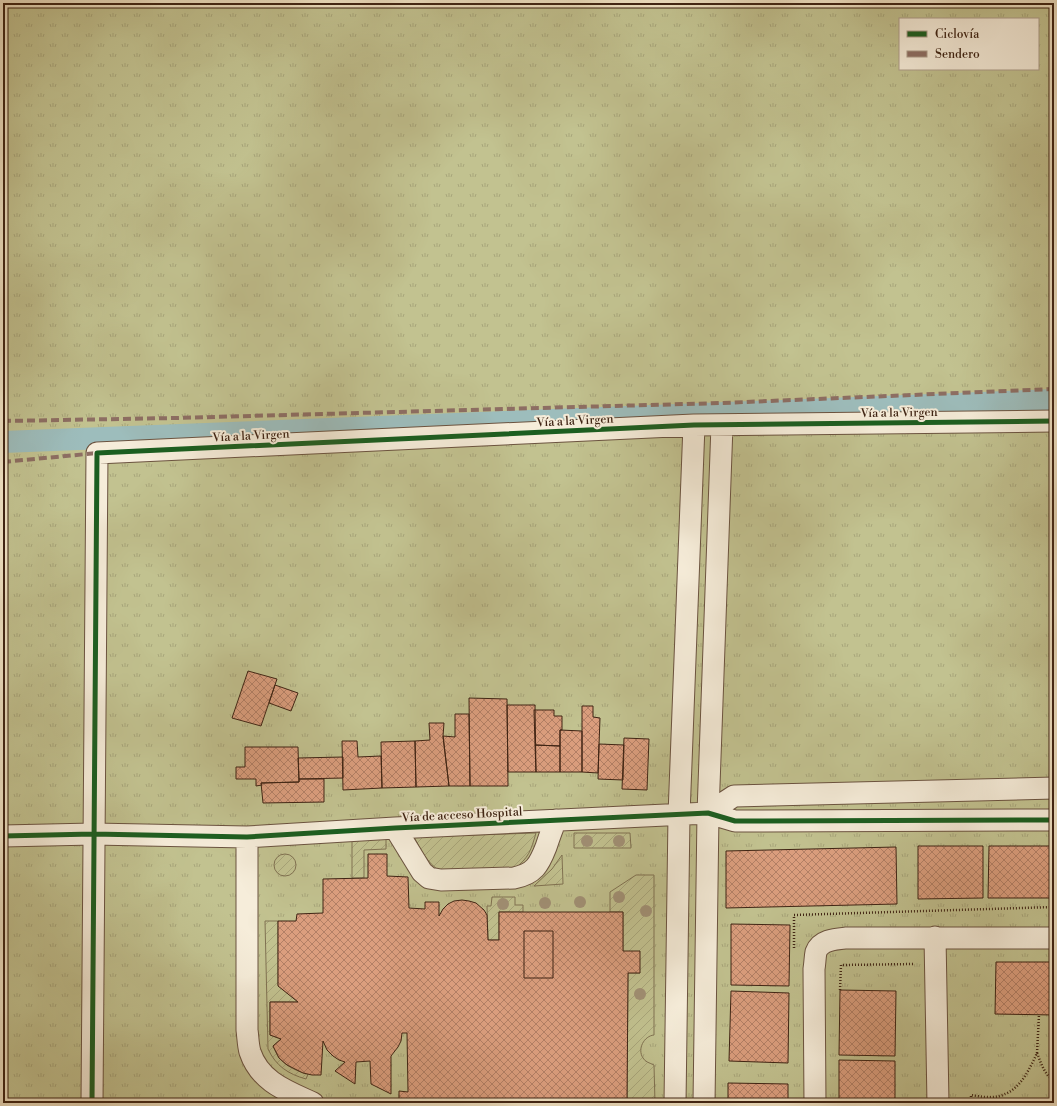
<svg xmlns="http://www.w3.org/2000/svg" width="1057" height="1106" font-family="'Libre Bodoni',serif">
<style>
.grass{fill:url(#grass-tufts);stroke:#807252;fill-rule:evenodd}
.garden{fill:url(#garden-furrows);stroke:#807252}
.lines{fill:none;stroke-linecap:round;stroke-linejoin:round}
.canal{stroke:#9dbdbc;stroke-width:22}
.building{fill:url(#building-cross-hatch);stroke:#3e2313}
.minor-casing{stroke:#6b5340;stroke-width:23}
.path{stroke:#3e2313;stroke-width:2.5;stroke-dasharray:1 2;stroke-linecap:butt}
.minor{stroke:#f6edda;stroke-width:21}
.quiet{stroke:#8d6e63;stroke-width:4;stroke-dasharray:8 4;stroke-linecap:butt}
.cycleway-casing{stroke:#f6edda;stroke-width:8}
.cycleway{stroke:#1b5e20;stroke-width:5}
.tree{fill:#a19075}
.labels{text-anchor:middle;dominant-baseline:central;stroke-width:4;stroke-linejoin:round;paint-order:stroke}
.street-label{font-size:12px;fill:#3e2313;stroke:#f6edda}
</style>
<defs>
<pattern id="grass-tufts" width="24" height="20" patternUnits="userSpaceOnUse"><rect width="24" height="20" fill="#c2c290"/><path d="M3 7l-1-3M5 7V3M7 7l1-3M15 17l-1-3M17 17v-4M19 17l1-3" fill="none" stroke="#a8a67b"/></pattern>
<pattern id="garden-furrows" width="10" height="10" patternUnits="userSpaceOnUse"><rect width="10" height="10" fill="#c2c290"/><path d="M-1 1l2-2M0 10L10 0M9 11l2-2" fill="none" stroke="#a8a67b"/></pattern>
<pattern id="building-cross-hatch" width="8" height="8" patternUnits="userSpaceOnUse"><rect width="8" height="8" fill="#db9e7e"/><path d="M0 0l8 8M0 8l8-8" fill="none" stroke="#b38066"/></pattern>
</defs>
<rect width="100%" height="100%" fill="#f1e4c6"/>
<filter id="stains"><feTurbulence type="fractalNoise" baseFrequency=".005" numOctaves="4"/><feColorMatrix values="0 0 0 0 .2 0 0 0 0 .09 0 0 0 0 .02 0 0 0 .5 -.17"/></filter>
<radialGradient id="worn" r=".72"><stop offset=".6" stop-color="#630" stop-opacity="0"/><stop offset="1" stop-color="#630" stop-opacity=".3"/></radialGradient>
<path class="grass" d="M3,3h1051v1100h-1051zM900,19h138v50h-138z"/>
<path class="garden" d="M536,833c-5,17 -7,25 -22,36l-74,2c-13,-8 -19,-21 -26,-34z
M574,833h56l1,15h-57z
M352,838h34v11l-22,1v28h-12z
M274 865a11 11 0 1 1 22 0a11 11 0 1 1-22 0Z
M562,855l1,29 -29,2 18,-17z
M636,875h18v160c-10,1 -17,14 -11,23 2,4 7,5 11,7l1,38h-28l1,-130h12l-17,-22v-39h-13v-20z
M492,897h23v8h8v7h-24v28h-11l-1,-34h4z
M265,921h13v64l20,17h-28v33l11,4 -8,7c2,4 4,9 6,12 7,8 19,14 29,16l-2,5c-18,-5 -30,-13 -38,-30z"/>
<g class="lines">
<path class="canal" d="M3,442l1051,-42"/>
</g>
<path class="building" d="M248,671l29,8 -16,47 -29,-8z
M275,685l23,8 -7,18 -22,-8z
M469,698l38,1 1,87h-38z
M507,705h28l1,67h-28z
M582,706h11v11l7,1 -2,55 -16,-1z
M534,710h20v6h8v14h-2v16l-25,-1z
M455,714h14l1,72h-21l-6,-50 12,1z
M429,723h15l-1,13 6,50 -33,1 -1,-46 15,-1z
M560,730l22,1v41h-22z
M624,738l25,1 -2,51 -25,-1z
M342,741h15l1,16 23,-1 1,32 -39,2z
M415,741l1,46 -34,1 -1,-46z
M599,744l25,1 -1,35 -25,-1z
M535,745l25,1v26h-24z
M245,747h53l1,35 -38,1 1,2 -6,1v-7h-20v-12h9z
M343,757v21l-44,1 -1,-21z
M299,779h25v23l-61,1 -2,-20 38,-1z
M918,846h65v52l-65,1z
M989,846h65v52h-66z
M896,847l1,57 -171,4v-57z
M368,854h19v22l21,1 1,31 16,1v-7h14v14l4,-7 5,-5 6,-3 8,-1 7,1 7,2 8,7 3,5 1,25h11v-28h124v39h17v22h-12l-1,130h-228v-12l9,1 -1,-59h-5l-1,8 -3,6 -7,9v38l-20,-10 -1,-23 -14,1 -1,22 -20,-13 10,-9 -6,-2 -6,-4 -6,-6 -4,-9 -2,34h-9l-9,-2 -16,-8 -8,-7 -6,-12 8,-7 -11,-4v-33h28l-20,-16v-65h18l1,-7 26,-1v-34l45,-1z
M731,924l59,1 -1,61 -58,-1z
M524,931h29v47h-29z
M996,962h58v53l-59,-1z
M840,990l56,1 -1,65 -56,-1z
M731,991l58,2 -1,70 -59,-2z
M839,1060l56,1v42h-56z
M728,1083l60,1v19h-60z"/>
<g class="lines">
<g class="minor-casing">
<path id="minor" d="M708,813l26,-17 320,-8
M395,828l27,44 7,6 12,2 73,-2c20,-4 25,-13 32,-31 3,-9 6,-18 10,-27
M3,836l90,-2 154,3 148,-9 313,-15 27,8 319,-1
M247,837v193c1,7 1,15 3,22 10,30 37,39 63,51
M935,937l3,166
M92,1103l5,-650 597,-28 360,-4
M675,1103l4,-288 15,-390
M704,1103l4,-290 14,-388
M815,1103l-1,-134c1,-6 1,-12 2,-17 4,-12 19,-13 30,-14h208"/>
</g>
<path class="path" d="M794,948v-33l260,-8
M840,990l1,-25 74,-1
M1037,1053l2,-38
M971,1103v-8c11,2 24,4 34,-1 16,-6 25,-26 32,-41 4,10 7,21 17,28"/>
<use href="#minor" class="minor"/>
<path class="quiet" d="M3,421l173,-3 546,-15 332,-14
M3,462l94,-9"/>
<g class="cycleway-casing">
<path id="cycleway" d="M3,836l90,-2 154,3 148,-9 313,-15 27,8 319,-1
M92,1103l5,-650 597,-28 360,-4"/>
</g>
<use href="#cycleway" class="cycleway"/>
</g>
<g class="tree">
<circle cx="587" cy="841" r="6"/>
<circle cx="619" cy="841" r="6"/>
<circle cx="619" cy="897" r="6"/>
<circle cx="580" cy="902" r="6"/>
<circle cx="545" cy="903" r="6"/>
<circle cx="503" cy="904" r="6"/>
<circle cx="646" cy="911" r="6"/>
<circle cx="640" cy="994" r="6"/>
</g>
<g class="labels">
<g class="street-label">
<text transform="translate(899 413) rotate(-1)">Vía a la Virgen</text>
<text transform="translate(575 421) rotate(-3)">Vía a la Virgen</text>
<text transform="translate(251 436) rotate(-3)">Vía a la Virgen</text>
<text transform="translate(462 815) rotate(-3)">Vía de acceso Hospital</text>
</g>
</g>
<rect width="1057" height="1106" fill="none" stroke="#f1e4c6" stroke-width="16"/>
<rect x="4" y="4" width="1049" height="1098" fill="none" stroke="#3e2313" stroke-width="2"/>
<rect x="8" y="8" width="1041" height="1090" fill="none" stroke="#3e2313"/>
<rect x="899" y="18" width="140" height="52" fill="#f6edda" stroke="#ac9c8a"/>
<rect x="907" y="31" width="20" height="6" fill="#1b5e20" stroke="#ac9c8a"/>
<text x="935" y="38" font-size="12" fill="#3e2313">Ciclovía</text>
<rect x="907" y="51" width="20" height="6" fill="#8d6e63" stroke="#ac9c8a"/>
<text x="935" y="58" font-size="12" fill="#3e2313">Sendero</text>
<rect width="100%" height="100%" filter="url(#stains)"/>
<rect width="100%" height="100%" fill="url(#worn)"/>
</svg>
